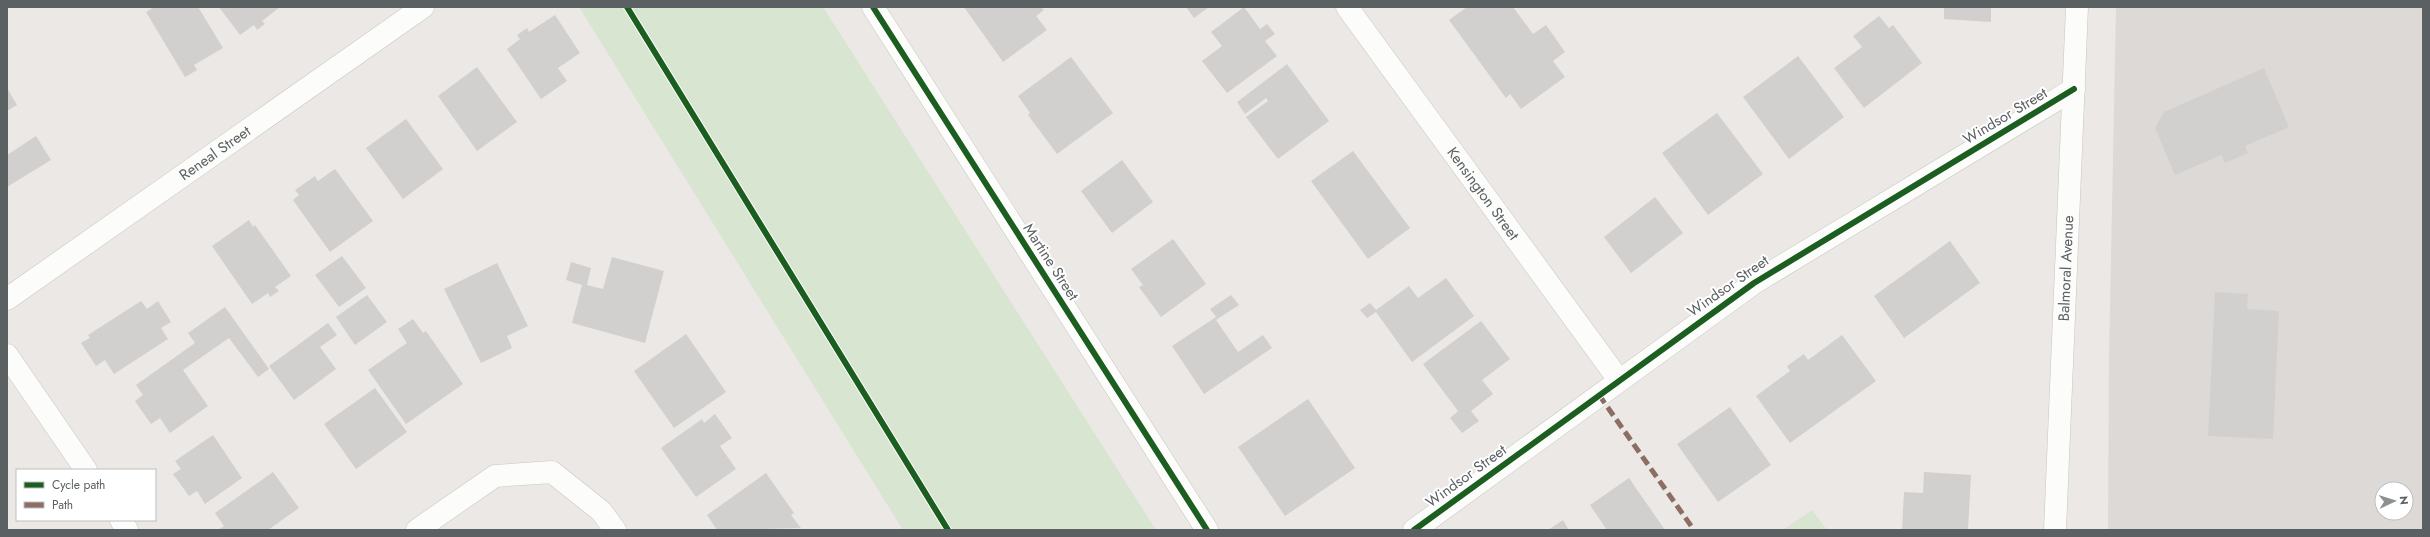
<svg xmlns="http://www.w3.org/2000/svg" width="2430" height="537" font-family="Jost,sans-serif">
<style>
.industrial{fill:#dcd9d7;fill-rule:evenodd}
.green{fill:#d8e5d1}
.building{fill:#d2d0cf}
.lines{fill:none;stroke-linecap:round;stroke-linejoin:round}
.street-casing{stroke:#c5c6c5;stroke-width:23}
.street{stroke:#fcfcfb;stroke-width:22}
.quiet{stroke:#8d6e63;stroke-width:5;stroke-dasharray:10 5;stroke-linecap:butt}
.cycleway-casing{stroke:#fff;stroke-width:8}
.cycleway{stroke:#1b5e20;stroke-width:6}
.labels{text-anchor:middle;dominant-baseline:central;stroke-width:4;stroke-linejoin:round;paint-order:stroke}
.street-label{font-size:15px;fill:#5b6063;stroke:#fff}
</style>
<rect width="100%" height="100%" fill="#ebe8e5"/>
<path class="industrial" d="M2116,7h307v523h-315l1,-171zM2382,489h24v24h-24z"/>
<path class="green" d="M579,7h244l333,523h-253z
M1812,510l15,20h-44z"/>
<path class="building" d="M154,7h44l25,41 -29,17 3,5 -12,7 -39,-65z
M219,7h61l-18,14 3,3 -8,6 -3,-5 -14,10z
M964,7h77l3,3 -8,6 11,14 -44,32z
M1186,7h23l-15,11z
M1244,7l16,22 7,-5 8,10 -10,7 12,15 -50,37 -25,-32 20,-15 -11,-14z
M1467,7h46l20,27 13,-9 19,27 -12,9 12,16 -44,32 -11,-15 -4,4 -57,-78z
M1944,7h47v15l-47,-3z
M555,15l25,38 -22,15 9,13 -26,18 -34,-50 13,-10 -3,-4 10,-7 2,4z
M1879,16l10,12 4,-3 29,38 -58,45 -30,-40 28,-21 -9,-11z
M1798,56l46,61 -55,42 -46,-62z
M1071,57l42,56 -56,41 -29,-39 2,-2 -12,-17z
M1287,64l42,57 -51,38 -32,-42 22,-16 -2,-3 -21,16 -8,-12z
M477,67l40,55 -40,29 -39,-55z
M2264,68l25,59 -44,19 3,7 -23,10 -4,-8 -46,20 -20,-47 9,-16z
M7,88l10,17 -10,6z
M1717,113l46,61 -55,41 -46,-62z
M406,119l37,50 -40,30 -37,-51z
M36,136l15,24 -44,27v-32z
M1353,151l57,77 -42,31 -57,-78z
M1122,160l31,42 -41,31 -31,-42z
M335,169l38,52 -43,31 -37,-52 6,-5 -4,-5 20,-14 3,5z
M1655,197l28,36 -52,40 -27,-36z
M249,220l4,7 2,-2 36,51 -16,11 4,4 -9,6 -2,-4 -16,11 -40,-58z
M1173,239l33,45 -45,33 -22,-30 4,-2 -12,-16z
M1950,241l30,42 -76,55 -30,-42z
M342,256l24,32 -27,19 -24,-32z
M612,257l52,14 -19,72 -73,-20 10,-38 -16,-5 5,-18 20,6 -4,17 16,4z
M497,263l31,63 -21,10 5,12 -31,15 -37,-74z
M1446,278l28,38 -62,46 -36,-50 -9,6 -7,-8 10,-7 6,7 33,-24 9,12z
M2215,292l33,2 -1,15 32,2 -6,128 -65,-3z
M367,295l20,27 -32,23 -19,-28z
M1231,295l8,10 -23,15 22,32 25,-17 9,13 -68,46 -32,-48 44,-29 -6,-8z
M141,301l6,8 11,-8 13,21 -10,6 7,11 -54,35 -9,-14 -9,6 -15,-23 9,-5 -2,-3z
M225,307l44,62 -11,8 -29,-39 -46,32 25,36 -38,27 -10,-15 -9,6 -16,-23 8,-6 -7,-10 59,-42 -7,-10z
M413,319l10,14 3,-2 37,53 -57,40 -38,-54 39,-27 -9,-14z
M1481,321l29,38 -28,21 11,14 -22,17 8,10 -17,12 -12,-15 8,-7 -35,-47z
M328,323l9,12 -17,12 16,22 -42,31 -25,-34z
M686,334l40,58 -52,36 -40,-57z
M1842,335l34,46 -86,62 -34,-47 34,-25 -3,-5 17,-12 4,6z
M375,388l32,44 -51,37 -32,-45z
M1308,399l47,69 -70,48 -47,-69z
M1730,407l41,58 -53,37 -41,-58z
M715,414l17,24 -12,8 16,23 -40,28 -35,-49 41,-29 2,4z
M213,435l29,43 -37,26 -8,-13 -8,5 -16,-22 8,-5 -6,-8z
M273,472l26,36 -31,22h-50l6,-4 -9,-13z
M1924,472l47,3 -3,55h-66l2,-38 19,1z
M766,473l28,40 -3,2 10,13 -84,2 -10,-15z
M1629,478l36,52h-58l-17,-25z
M1563,520l6,10h-21z"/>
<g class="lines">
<g class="street-casing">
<g id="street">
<path d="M873,7l334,523"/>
<path id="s1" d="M1347,7l272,373"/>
<path id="s2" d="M7,299l416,-292"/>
<path d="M7,355l79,115"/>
<path d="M121,520l6,10"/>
<path d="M417,530l78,-54 57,-4 49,39 14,19"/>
<path d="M1414,530l340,-247 320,-194"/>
<path id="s3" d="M2055,530l22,-523"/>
</g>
</g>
<use href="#street" class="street"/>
<path class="quiet" d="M1599,395l95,135"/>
<g class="cycleway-casing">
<path id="cycleway" d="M627,7l321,523
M873,7l334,523
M1414,530l340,-247 320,-194"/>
</g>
<use href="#cycleway" class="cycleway"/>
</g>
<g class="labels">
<g class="street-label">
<text transform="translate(2005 116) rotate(-31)">Windsor Street</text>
<text stroke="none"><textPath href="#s2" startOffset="254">Reneal Street</textPath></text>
<text stroke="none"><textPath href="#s1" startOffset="231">Kensington Street</textPath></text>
<text transform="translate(1051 262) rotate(57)">Martine Street</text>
<text stroke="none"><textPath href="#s3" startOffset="262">Balmoral Avenue</textPath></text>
<text transform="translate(1728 286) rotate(-35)">Windsor Street</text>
<text transform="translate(1466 476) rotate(-36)">Windsor Street</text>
</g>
</g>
<rect width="2430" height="537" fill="none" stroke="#5b6063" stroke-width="16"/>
<rect x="16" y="469" width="140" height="52" fill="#ffffff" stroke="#bdbfc1"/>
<rect x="24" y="482" width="20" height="6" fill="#1b5e20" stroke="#bdbfc1"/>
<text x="52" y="489" font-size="12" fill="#5b6063">Cycle path</text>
<rect x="24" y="502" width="20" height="6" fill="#8d6e63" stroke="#bdbfc1"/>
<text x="52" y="509" font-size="12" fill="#5b6063">Path</text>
<g transform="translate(2394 501) rotate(86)"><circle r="19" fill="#ffffff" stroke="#bdbfc1"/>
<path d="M0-3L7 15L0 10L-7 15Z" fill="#8d9090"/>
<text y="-6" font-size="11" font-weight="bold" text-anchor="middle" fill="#5b6063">N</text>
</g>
</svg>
